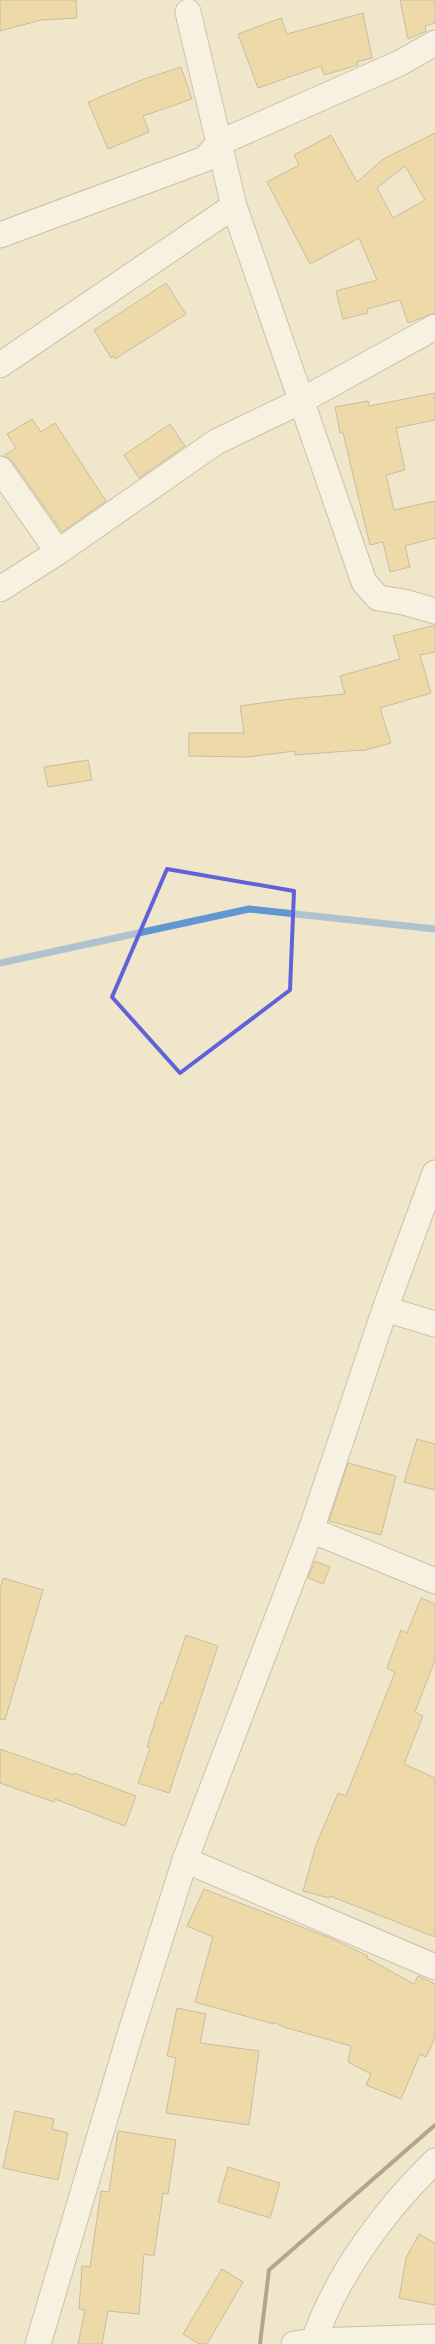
<svg xmlns="http://www.w3.org/2000/svg" width="435" height="2344" font-family="Georgia,serif">
<style>
.lines{fill:none;stroke-linecap:round;stroke-linejoin:round}
.stream{stroke:#6097d0;stroke-width:7}
.building{fill:#eccd7f;stroke:#958b73;fill-rule:evenodd}
.minor-casing{stroke:#9f957c;stroke-width:27}
.minor{stroke:#fff;stroke-width:25}
.rail{stroke:#615c4f;stroke-width:4}
.marked{fill:none;stroke:#6161da;stroke-width:4;stroke-linejoin:round}
</style>
<rect width="100%" height="100%" fill="#f0e6cb"/>
<g class="lines">
<path class="stream" d="M0,963l249,-54 186,20"/>
</g>
<path class="building" d="M0,0h76l1,18 -36,2 -41,11z
M400,0h35v23l-10,3 1,5 -18,8z
M363,13l9,45 -15,4 1,3 -34,10 -3,-9 -63,22 -20,-54 43,-16 6,16z
M181,67l11,32 -49,17 6,16 -41,17 -20,-47 56,-23z
M435,133v180l-27,10 -8,-23 -33,9 1,4 -25,6 -7,-28 41,-11 -18,-42 -49,26 -43,-82 32,-17 -5,-10 37,-20 26,47 26,-23zM405,166l20,34 -32,18 -16,-30z
M166,283l20,31 -71,45 -1,-3 -3,2 -17,-28z
M435,393v27l-39,8 9,42 -19,5 8,35 41,-9v37l-30,8 5,21 -20,5 -7,-30 -13,3 -27,-112h-3l-5,-26 33,-6 1,5z
M32,419l9,13 14,-9 51,78 -44,31 -50,-71 -8,-5 12,-8 -9,-14z
M170,424l15,22 -46,32 -15,-23z
M435,625v27l-15,3 11,38 -51,15 11,35 -29,8 -1,-1 -66,5v-4l-48,6 -58,-1v-23h55l-4,-27 50,-7 55,-5 -5,-18 60,-17 -7,-23z
M88,760l4,20 -44,7 -4,-20z
M417,1439l18,5v46l-31,-8z
M348,1463l48,13 -15,59 -52,-14z
M315,1561l15,6 -7,17 -15,-6z
M3,1578l40,12 -38,130 -5,-1v-129z
M421,1598l14,6v56l-20,52 8,4 -19,48 31,14v159l-105,-41 -1,2 -26,-7 13,-46 22,-52 8,3 49,-124 -8,-4 14,-38 6,3z
M186,1635l32,11 -49,147 -31,-10 12,-35 -3,-1 14,-45 2,1z
M0,1749l74,26v-2l62,23 -11,30 -70,-27 -1,3 -54,-19z
M204,1889l126,49 38,18 -1,2 47,26 4,-8 17,8v54l-9,19 -6,-3 -19,45 -35,-14 5,-11 -23,-12 3,-16 -67,-19 -10,-5v2l-79,-22 18,-65 -26,-11z
M177,2008l29,6 -6,29 59,8 -10,74 -83,-12 10,-55 -9,-2z
M15,2111l39,8 -2,10 16,4 -10,47 -55,-12z
M118,2131l58,9 -8,54 -5,-1 -9,63 -10,-2 -5,60 -31,-3 -6,33h-24l7,-34 -6,-1 3,-43 8,1 11,-76 8,1z
M228,2167l52,16 -10,35 -52,-16z
M419,2234l16,9v62l-36,-7 7,-40z
M222,2269l21,13 -36,62h-8l-16,-10z"/>
<g class="lines">
<g class="minor-casing">
<path id="minor" d="M188,12l46,194 130,376 14,16 26,4 31,9
M0,235l205,-76 14,-16 181,-80 35,-20
M0,365l234,-159
M0,469l58,83
M0,589l58,-37 158,-110 85,-41 134,-74
M385,1309l50,15
M311,1530l124,51
M185,1860l250,107
M38,2344l93,-313 54,-171 126,-330 74,-221 50,-136
M294,2344l20,-3 121,-4
M313,2344c21,-66 73,-136 122,-183"/>
</g>
<use href="#minor" class="minor"/>
<path class="rail" d="M260,2344l9,-74 166,-145"/>
</g>
<path d="M0 0H435V2344H0ZM167,869l127,22 -4,99 -110,83 -68,-76z" fill="#f0e6cb" fill-opacity=".55" fill-rule="evenodd"/>
<path class="marked" d="M167,869l127,22 -4,99 -110,83 -68,-76z"/>
</svg>
